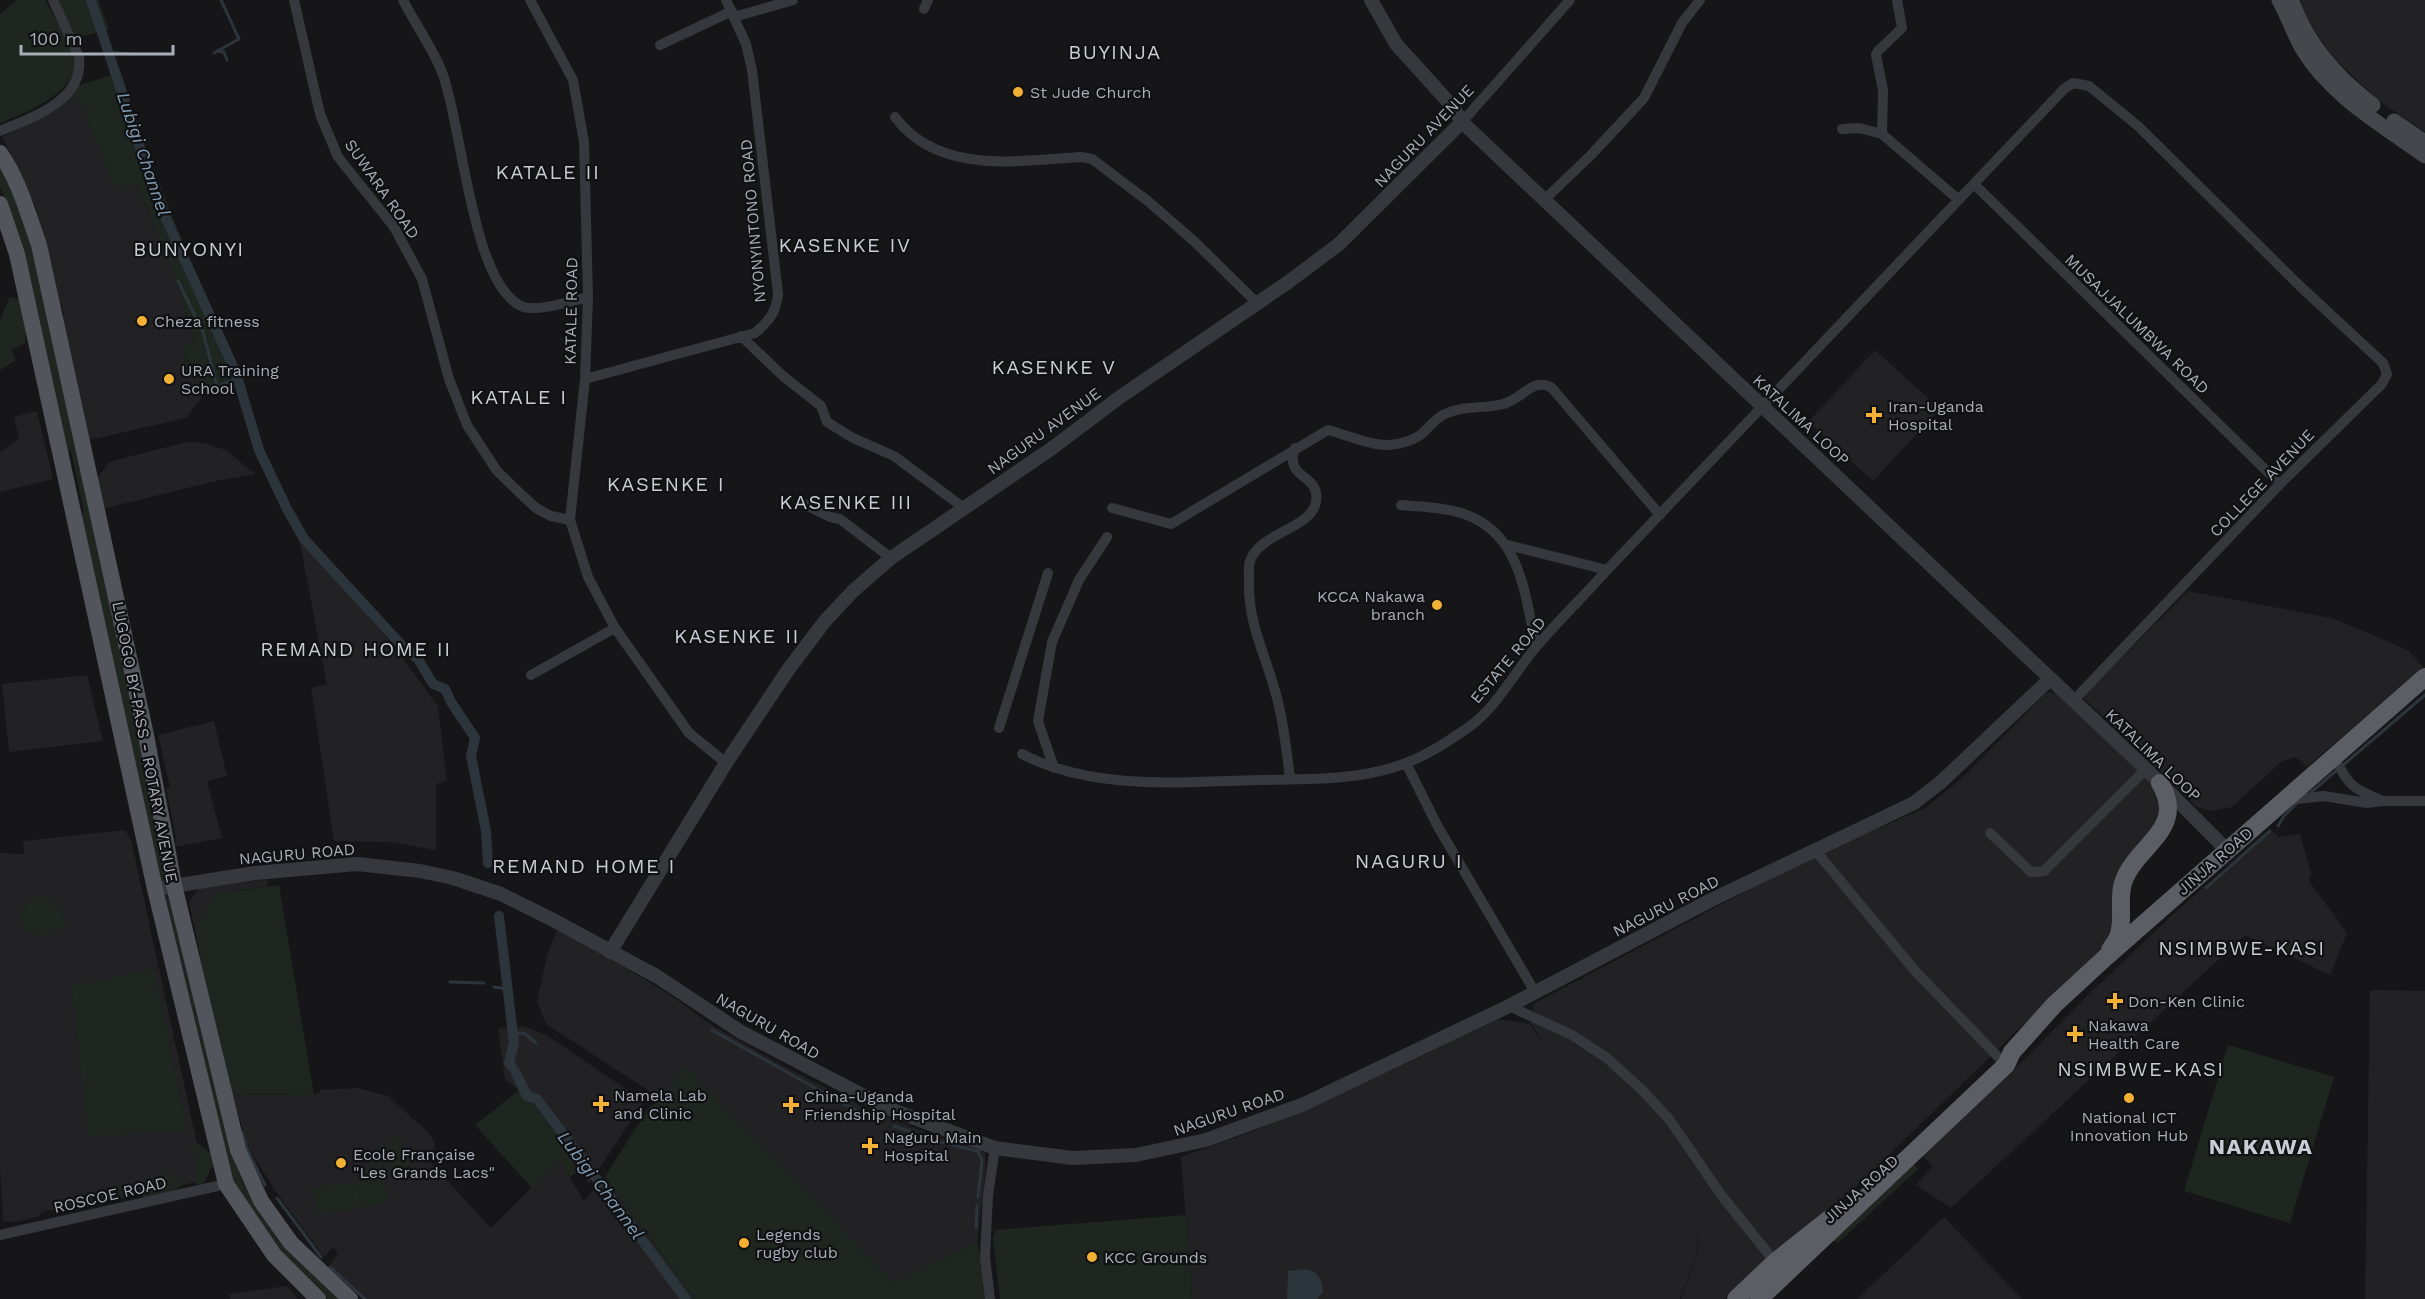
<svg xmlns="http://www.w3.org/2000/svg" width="2425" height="1299" font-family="'Work Sans',sans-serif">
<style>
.built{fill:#222225}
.green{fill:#1e261f}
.water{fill:#2c353c}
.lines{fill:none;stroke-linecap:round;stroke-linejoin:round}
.stream{stroke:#2c353c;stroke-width:3}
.canal{stroke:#2c353c;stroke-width:10}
.minor{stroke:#37383d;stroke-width:10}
.tertiary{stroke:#37383d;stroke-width:14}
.secondary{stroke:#45474d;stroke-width:15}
.primary{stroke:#53555c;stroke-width:16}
.trunk{stroke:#5b5e65;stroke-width:18}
.poi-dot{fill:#f2b134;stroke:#111113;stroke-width:2}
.labels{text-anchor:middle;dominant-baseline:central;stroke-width:4.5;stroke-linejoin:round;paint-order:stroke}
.poi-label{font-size:16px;fill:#a8adb8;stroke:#111113;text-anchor:start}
.street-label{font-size:16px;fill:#a8adb8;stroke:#111113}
.water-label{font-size:18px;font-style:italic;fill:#7f9bb3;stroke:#111113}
.quarter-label{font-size:20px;letter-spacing:1.5px;fill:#c9ccd4;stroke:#111113}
.district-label{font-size:22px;font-weight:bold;letter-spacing:1.5px;fill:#c9ccd4;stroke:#111113}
</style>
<rect width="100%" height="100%" fill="#161618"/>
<path class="built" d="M2296,0h129v132l-43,-29 -51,-47z
M74,87l47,97 16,1 40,97 17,60 -12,9 24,41 -20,26 -106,24 -23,-122 8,-3 -30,-86 2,-21 -35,-73 64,-35z
M1875,350l65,59 -67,72 -65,-59z
M37,411l16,68 -53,13v-40l19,-13 -5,-22z
M186,442l18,1 22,7 29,24 -44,8 -109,27 -6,-29 13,-18z
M299,538l38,41 55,65 46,62 9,75 -11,3v66l-45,-8 -57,-1 -23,-153 16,-4z
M2188,591l144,27 76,32 15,17 -116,100 -11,-10 -14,4 -50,46 -21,4 -15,-4 -113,-110z
M87,675l16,66 -94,11 -7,-68z
M2046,693h9l8,6 96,90 6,20 -51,70 5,38 -1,16 -256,248 -40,37 -51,37 -46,44h-44l16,-44 4,-31 -5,32 -16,43h-488l-11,-142 73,-26 142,-63 102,-49 31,5 24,30 -23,-31 5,-20 274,-145 116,-50 36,-29z
M214,721l13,55 -20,5 15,57 -47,9 1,-10 -10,-49 4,-1 -12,-52z
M2269,829l10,8 21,-3 11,39 -2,8 38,52 -17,42 -85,-40 -294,273 -35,-23 17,-19 -13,-12 91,-81 80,-81 88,-83z
M125,830l6,10 74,340 -147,32 -7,-2 -9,2 -2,4 -24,6 -13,-1 -3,-53v-315l24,1 -1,-13z
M267,879l1,7 -51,7 -22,36 -6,-26 9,-14z
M557,930l43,22 72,44 38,28 75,43 84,43 66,26 41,9 9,9 1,14 -9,75 -84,39 -200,-208 -11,-6 -19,32 -117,-76 -9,-23 10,-46z
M2370,990l55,1v308h-60z
M524,1026l24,10 96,65 -55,83 -50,-72 -20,-22 -14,-11 -7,-50z
M357,1088l31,8 40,36 7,11 -1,9 -6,8 63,68 68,-68 25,41 21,-24 90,122h-330l-35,-34 8,-12 -5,-6 -9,10 -50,-68 -26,-42 -16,-53 82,1 6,-2v-3z
M1944,1217l78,82h-165z
M287,1286l11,13h-68l-1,-5z"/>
<path class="green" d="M17,0h28c10,18 23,38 29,58 8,33 -51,56 -74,65v-109z
M57,0h41l11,29 -33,9z
M121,72l23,73 93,234 -20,5 -11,8 -24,-42 12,-9 -17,-59 -39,-96 -12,4 -5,-6 -6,2 -41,-99z
M0,163l14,30 22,70 133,615 -7,5 -83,-369 5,-1 -13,-62 -5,1 -55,-239 -11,-26z
M10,297l9,2 9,21 -3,23 -14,7 5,10 -16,10v-50z
M279,885l35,210 -82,-1 -17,-61 -20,-104 22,-36z
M168,892l63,259 10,28 9,16 92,104h-14c-40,-39 -80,-80 -101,-131l-55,-231 -7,-43z
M52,897l8,12 7,16 -23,11 -17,-5 -8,-16 13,-17z
M154,969l33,163 -99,3 -16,-149z
M2228,1045l106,32 -44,146 -106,-32z
M683,1067l10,7 200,208 84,-39 4,15 4,41h-290l-90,-122 45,-71 13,-7z
M519,1090l20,22 42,58 -11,7 -11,-16 -27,27 -57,-63z
M396,1136l16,26 -17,19 -18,-32z
M196,1142l17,13 1,9 -11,20h-7l-3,-5 4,-16 -7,-17z
M1912,1162l6,7 -80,74 -9,-4z
M380,1163l9,39 -26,6 -8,-40z
M166,1172l17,9c-6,14 -25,14 -39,17l-5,-6c6,-11 14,-18 27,-20z
M356,1182l5,26 -43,7 -5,-27z
M1186,1215l6,84h-192l-7,-60 2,-9z"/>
<path class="water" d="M1304,1269l11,3 6,8 2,12 -6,7h-30l1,-28z"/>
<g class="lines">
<path class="stream" d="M217,51l7,1 3,8
M107,52l25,2
M214,53l25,-14 -18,-39
M178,281l25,51 14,54 20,-7 -1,-6
M206,392l11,-7
M2342,766l83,-71
M2310,793l27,-23
M2278,826l6,-10 13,-13
M2206,888l64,-57
M450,982l34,1
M494,987l14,2
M712,1030l128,72 34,17
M513,1034l11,-1 6,5
M532,1040l4,3
M894,1126l42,15 42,10 4,9 -4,37
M242,1132l5,17 18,36
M277,1198l44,59
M976,1228l1,-22
M330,1267l35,32"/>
<path class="canal" d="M91,0l67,201 78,172 23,77 28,59 17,30 101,110 13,10 15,25 12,5 6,13 24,36 -4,18 15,75 2,32
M499,916l15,127 -5,20 3,4
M516,1073l11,23 10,3 149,200"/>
<path class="minor" d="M294,0l26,114 18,43 56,70 28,52 27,100 18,46 30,46 27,26 12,11 15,8 19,4
M403,0c12,24 29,47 39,72 20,51 29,210 79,234 15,7 50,-5 67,-9
M530,0l43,80 11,62 4,155 -3,82 -15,141 18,57 27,51 74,105 37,30
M924,9l4,-9
M734,17l59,-17
M660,45l72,-34
M895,117c43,58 123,44 186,40l11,2 57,43 46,40 62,61
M1462,122l108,-122
M1842,129l17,-1 23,6 77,66
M0,131c33,-14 84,-30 79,-74l-26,-57
M1882,134l1,-44 -7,-35 2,-4 24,-23 -5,-28
M1974,184l306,300
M1544,200l47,-45 53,-57 38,-75 18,-23
M741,336l42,40 38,30 6,16 26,16 41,18 70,52
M585,379l170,-46c14,-12 21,-20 23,-39l-26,-224 -6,-26 -20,-44
M804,504l26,13 10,2 51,39
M1401,505c19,2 41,2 60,8 60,18 64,82 75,134
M1112,508l59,16 157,-94c16,4 41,15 58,15 12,0 30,-5 38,-13 7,-7 12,-14 21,-18 18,-9 39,-5 58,-10 18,-4 31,-28 49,-16l108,127
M1508,545l99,25
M531,675l84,-47
M999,728l49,-155
M1022,754c72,37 157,28 236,26 49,-1 102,1 148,-17 22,-8 44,-23 63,-36 28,-20 45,-54 67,-80 23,-27 48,-51 71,-77l457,-481 9,-6 16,3 49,40 164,162 81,75 4,11 -5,10 -102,100 -207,217
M2334,756c14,30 18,32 49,45
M1406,763l31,62 98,167
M1054,768l-16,-47 14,-79 27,-62 28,-43
M1290,779c-3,-27 -6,-54 -13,-81 -10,-41 -30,-74 -28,-119 0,-5 -1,-12 1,-18 10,-29 61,-32 66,-59 4,-25 -22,-23 -23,-41 -1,-4 1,-9 2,-13
M2288,800l36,-4 43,7 16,-2h42
M1990,833l41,39 13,-1 102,-102
M1815,850l101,122 90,93
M1509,1006l63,29 35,23 35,32 27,29 53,77 53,66
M0,1235l226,-51
M990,1299l-5,-42 3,-62 7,-47"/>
<path class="tertiary" d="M1371,0l25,44 57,63 9,15 684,647 81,81
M155,889l100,-16 102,-9 63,7 33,7 48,16 54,27 103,56 83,55 146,76 108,40 78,10 63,-3 70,-15 98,-36 205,-98 204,-107 201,-96 27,-21 108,-102
M610,952l116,-189 62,-93 37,-49 28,-30 38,-33 160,-109 69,-52 167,-114 52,-39 123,-122"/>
<path class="secondary" d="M2279,0c9,16 15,35 24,50 28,46 79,75 122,106
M2291,0c18,46 43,75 82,105
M2394,121l31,21"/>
<path class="primary" d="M0,153c19,27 28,61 39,92l107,490 28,150 64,265 23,51 30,42 59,56
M0,204l17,50 138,635 71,295 48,71 44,44"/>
<path class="trunk" d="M2110,950c3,-5 8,-11 9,-16 5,-16 -1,-35 4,-51 12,-38 65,-53 37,-100
M1736,1299l39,-37 54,-43
M1759,1299l247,-234 6,-13 42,-47 52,-48 319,-280"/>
</g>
<g class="poi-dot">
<circle cx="1018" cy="92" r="6"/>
<circle cx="142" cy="321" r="6"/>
<circle cx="169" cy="379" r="6"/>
<path d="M1871 406h6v6h6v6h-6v6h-6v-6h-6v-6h6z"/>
<circle cx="1437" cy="605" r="6"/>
<path d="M2112 992h6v6h6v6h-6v6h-6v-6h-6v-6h6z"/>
<path d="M2072 1025h6v6h6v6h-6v6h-6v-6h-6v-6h6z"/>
<circle cx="2129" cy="1098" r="6"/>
<path d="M598 1095h6v6h6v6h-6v6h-6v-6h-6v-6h6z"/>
<path d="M788 1096h6v6h6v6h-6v6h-6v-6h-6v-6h6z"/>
<path d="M867 1137h6v6h6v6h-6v6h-6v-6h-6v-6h6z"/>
<circle cx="341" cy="1163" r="6"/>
<circle cx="744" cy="1243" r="6"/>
<circle cx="1092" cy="1257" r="6"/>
</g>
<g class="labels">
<g class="poi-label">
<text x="1030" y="92">St Jude Church</text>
<text x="154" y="321">Cheza fitness</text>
<text x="181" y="370">URA Training<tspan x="181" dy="18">School</tspan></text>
<text x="1888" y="406">Iran-Uganda<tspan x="1888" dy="18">Hospital</tspan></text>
<text x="1425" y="596" text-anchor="end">KCCA Nakawa<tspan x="1425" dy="18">branch</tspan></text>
<text x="2128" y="1001">Don-Ken Clinic</text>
<text x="2088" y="1025">Nakawa<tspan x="2088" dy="18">Health Care</tspan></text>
<text x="614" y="1095">Namela Lab<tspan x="614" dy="18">and Clinic</tspan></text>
<text x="804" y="1096">China-Uganda<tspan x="804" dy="18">Friendship Hospital</tspan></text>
<text x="2129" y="1117" text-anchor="middle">National ICT<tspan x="2129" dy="18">Innovation Hub</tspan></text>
<text x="884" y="1137">Naguru Main<tspan x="884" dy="18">Hospital</tspan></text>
<text x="353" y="1154">Ecole Française<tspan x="353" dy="18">"Les Grands Lacs"</tspan></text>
<text x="756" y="1234">Legends<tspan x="756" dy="18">rugby club</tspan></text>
<text x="1104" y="1257">KCC Grounds</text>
</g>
<g class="street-label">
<text transform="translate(1424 136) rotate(-46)">NAGURU AVENUE</text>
<text transform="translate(382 189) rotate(55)">SUWARA ROAD</text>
<text transform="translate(753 221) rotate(-95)">NYONYINTONO ROAD</text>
<text transform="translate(571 311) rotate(-89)">KATALE ROAD</text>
<text transform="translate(2137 324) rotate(44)">MUSAJJALUMBWA ROAD</text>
<text transform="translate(1801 420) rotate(43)">KATALIMA LOOP</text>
<text transform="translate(1044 431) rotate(-36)">NAGURU AVENUE</text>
<text transform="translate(2262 483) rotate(-46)">COLLEGE AVENUE</text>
<text transform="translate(1508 660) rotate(-50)">ESTATE ROAD</text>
<text transform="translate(145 742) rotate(79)">LUGOGO BY-PASS - ROTARY AVENUE</text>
<text transform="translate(2153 755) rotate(44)">KATALIMA LOOP</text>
<text transform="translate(297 854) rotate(-5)">NAGURU ROAD</text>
<text transform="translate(2215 861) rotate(-41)">JINJA ROAD</text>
<text transform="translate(1666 906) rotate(-27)">NAGURU ROAD</text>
<text transform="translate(768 1026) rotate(30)">NAGURU ROAD</text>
<text transform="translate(1229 1112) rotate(-19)">NAGURU ROAD</text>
<text transform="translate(1861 1189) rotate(-42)">JINJA ROAD</text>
<text transform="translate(110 1195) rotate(-13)">ROSCOE ROAD</text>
</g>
<g class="water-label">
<text transform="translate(144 154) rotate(71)">Lubigi Channel</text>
<text transform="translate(601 1185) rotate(53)">Lubigi Channel</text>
</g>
<g class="quarter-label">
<text x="1115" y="52">BUYINJA</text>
<text x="548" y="172">KATALE II</text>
<text x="845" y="245">KASENKE IV</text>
<text x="189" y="249">BUNYONYI</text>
<text x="1054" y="367">KASENKE V</text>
<text x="519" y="397">KATALE I</text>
<text x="666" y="484">KASENKE I</text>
<text x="846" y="502">KASENKE III</text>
<text x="737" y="636">KASENKE II</text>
<text x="356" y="649">REMAND HOME II</text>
<text x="1409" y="861">NAGURU I</text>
<text x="584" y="866">REMAND HOME I</text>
<text x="2242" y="948">NSIMBWE-KASI</text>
<text x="2141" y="1069">NSIMBWE-KASI</text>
</g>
<g class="district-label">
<text x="2261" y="1146">NAKAWA</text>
</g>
</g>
<path d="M21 45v9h152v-9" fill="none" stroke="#a8adb8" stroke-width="3"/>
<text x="30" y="45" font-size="18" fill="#a8adb8" stroke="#111113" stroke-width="4.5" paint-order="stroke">100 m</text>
</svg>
